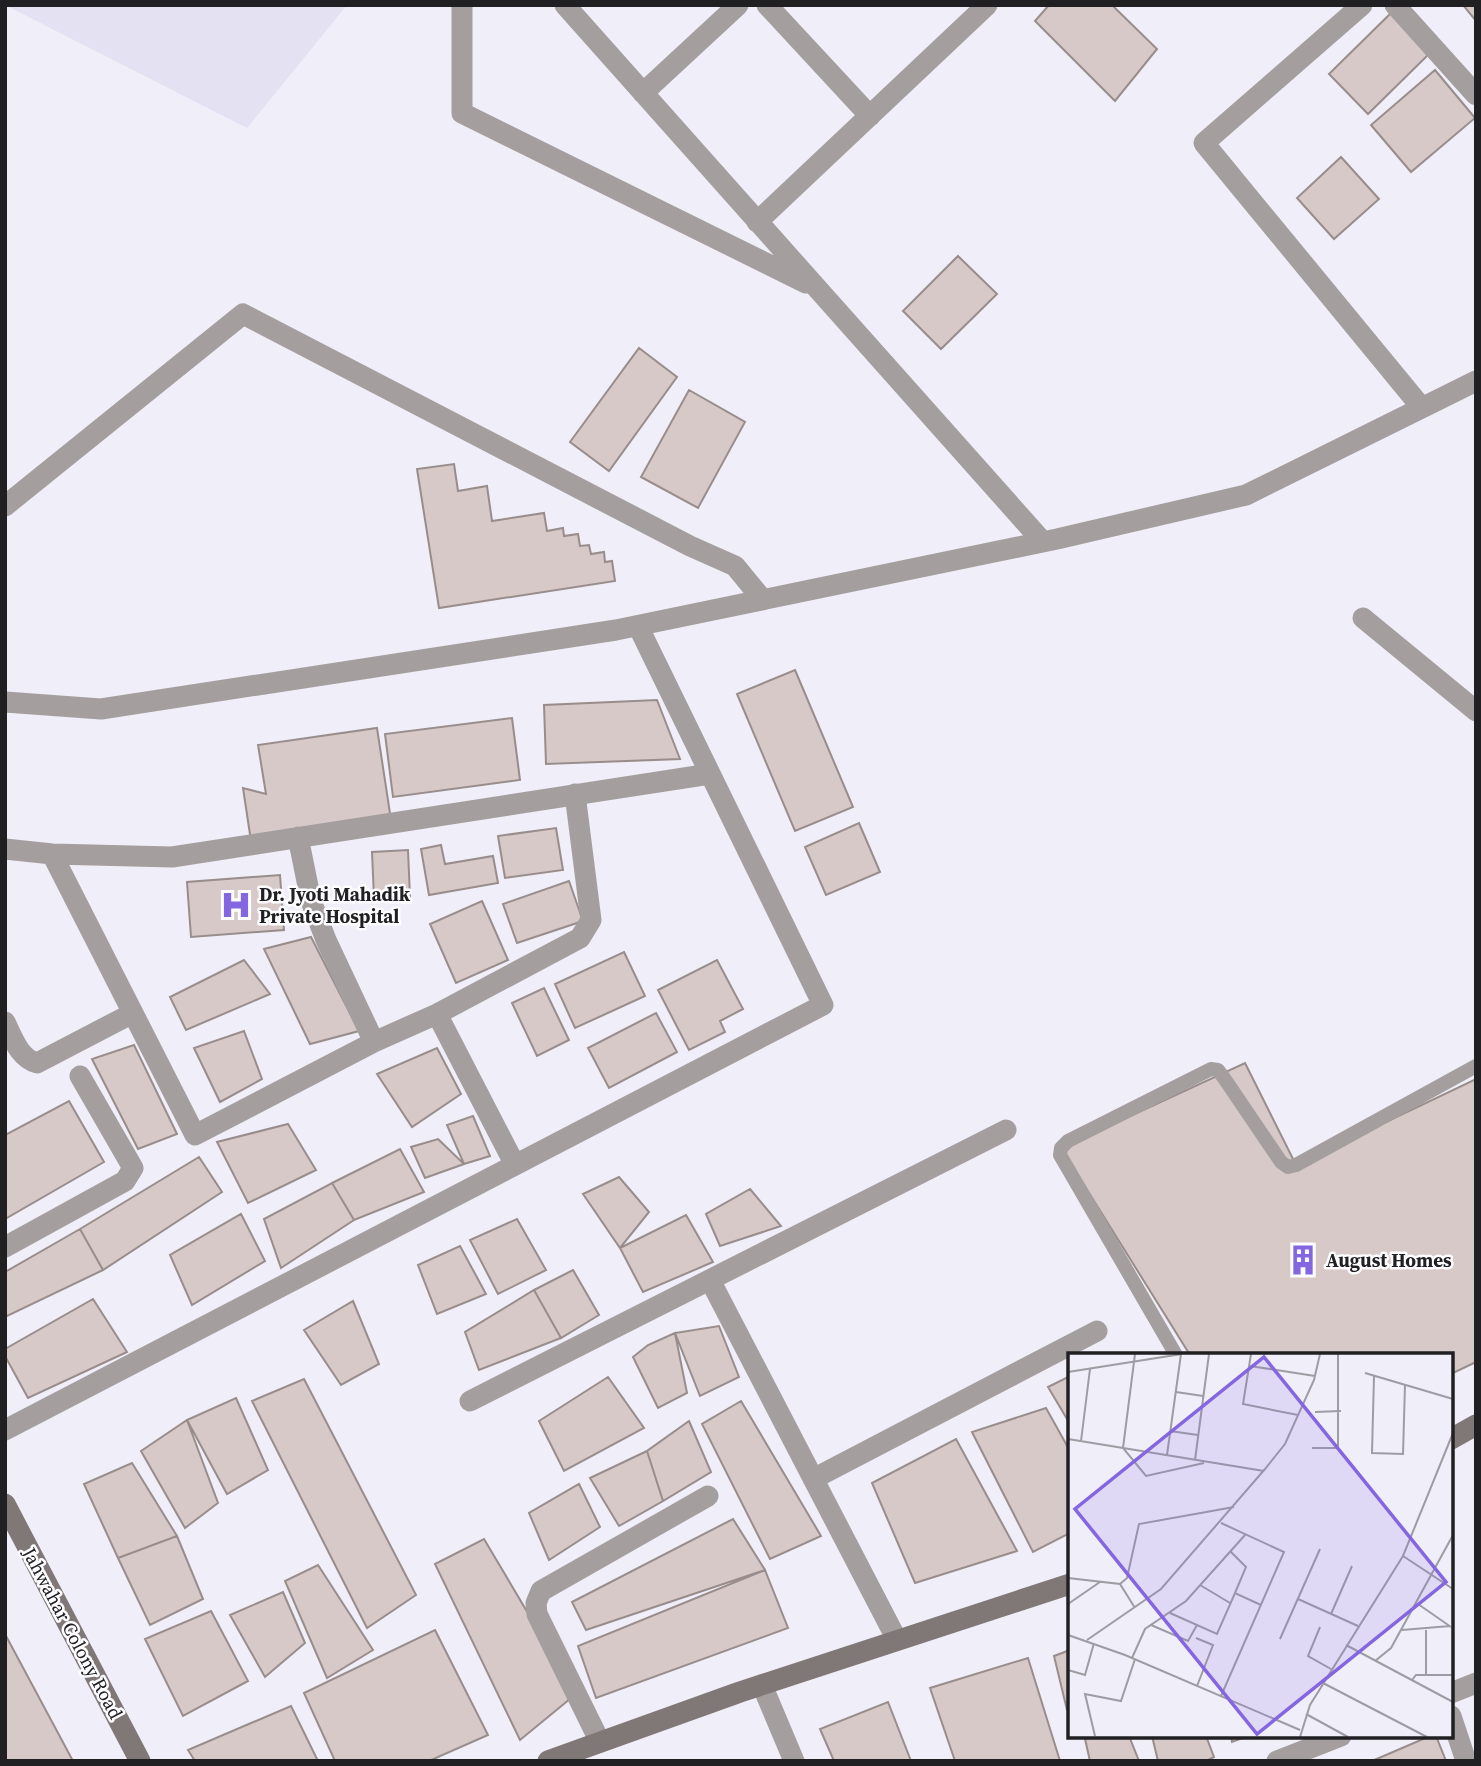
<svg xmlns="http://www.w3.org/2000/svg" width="1481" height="1766" font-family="'Source Serif 4',serif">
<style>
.built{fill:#e4e1f3}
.building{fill:#d6c9c8;stroke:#998d8c;stroke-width:2}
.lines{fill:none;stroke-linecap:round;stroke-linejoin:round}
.lane{stroke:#a49f9e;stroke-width:14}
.street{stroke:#a49f9e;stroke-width:21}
.secondary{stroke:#807877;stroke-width:21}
.labels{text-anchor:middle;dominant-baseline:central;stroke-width:5;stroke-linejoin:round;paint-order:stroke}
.poi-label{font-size:19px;font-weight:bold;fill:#202023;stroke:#fdfcfe;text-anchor:start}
.street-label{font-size:19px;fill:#202023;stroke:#fdfcfe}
.inset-road{fill:none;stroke:#9d9ca3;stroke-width:2}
.view{fill:#8466e1;fill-opacity:0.15;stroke:#8466e1;stroke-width:3.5}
.inset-edge{fill:none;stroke:#202023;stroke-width:3.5}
</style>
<rect width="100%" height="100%" fill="#f0eef8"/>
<path class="built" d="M5,5h342l-100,123z"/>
<path class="building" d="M1049,5h63l45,44 -42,52 -80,-80z
M1463,5h13v16z
M1391,13l39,40 -62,61 -39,-40z
M1435,70l40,48 -64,54 -40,-47z
M1341,157l38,42 -45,40 -37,-41z
M958,256l39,38 -56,55 -38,-38z
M639,348l38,29 -68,94 -39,-29z
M689,390l56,32 -47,86 -57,-31z
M454,464l4,27 29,-5 5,35 52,-8 3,18 16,-3 1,8 14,-2 2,12 9,-1 2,9 13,-2 1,10 7,-1 3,20 -176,27 -22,-139z
M795,670l58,137 -58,24 -58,-137z
M657,700l23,59 -134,5 -2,-59z
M512,718l8,62 -127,17 -8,-63z
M377,728l14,92 -140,21 -8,-53 23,6 -8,-49z
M859,823l21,49 -54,23 -21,-48z
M556,828l7,42 -58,8 -7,-42z
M441,845l4,19 48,-8 5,27 -69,12 -8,-46z
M408,850l2,47 -36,1 -2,-46z
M280,875l4,55 -93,7 -4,-55z
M569,881l14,40 -66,22 -14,-39z
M482,901l26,59 -52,23 -26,-59z
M311,937l48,94 -49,13 -46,-95z
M624,952l21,44 -70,32 -20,-44z
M244,960l26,34 -84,36 -16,-33z
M717,960l26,49 -23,12 5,11 -36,18 -31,-60z
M544,988l25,52 -32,16 -25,-53z
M656,1013l21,39 -68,36 -21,-40z
M244,1031l18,48 -42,23 -26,-54z
M134,1045l43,89 -39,15 -46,-90z
M437,1048l24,46 -49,33 -35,-53z
M1245,1063l51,102 180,-86v283l-25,12v-19h-261l-129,-207z
M69,1101l35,61 -99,57v-84z
M473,1116l17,40 -26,8 -17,-39z
M288,1124l28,46 -68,33 -31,-61z
M438,1139l26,25 -39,14 -14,-31z
M400,1149l24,43 -70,28 -22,-37z
M199,1157l23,35 -119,78 -23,-41z
M619,1177l30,35 -29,36 -37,-54z
M332,1183l22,37 -73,48 -17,-49z
M750,1189l31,37 -61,20 -14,-32z
M241,1214l24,47 -73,44 -22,-50z
M686,1215l27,47 -70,30 -23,-44z
M517,1219l29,51 -48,24 -28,-54z
M80,1229l23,41 -98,47v-45z
M460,1246l26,48 -49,20 -19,-49z
M573,1270l26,45 -38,23 -27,-48z
M534,1290l27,48 -82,32 -14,-38z
M93,1299l34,53 -99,46 -23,-42v-7z
M353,1301l26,63 -38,21 -37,-55z
M719,1326l20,51 -39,19 -25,-63z
M675,1333l12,60 -29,15 -25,-51 15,-12z
M1070,1376v48l-22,-37z
M608,1377l36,51 -80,43 -25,-50z
M304,1379l112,216 -49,33 -115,-227z
M236,1398l32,72 -41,24 -40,-74z
M741,1401l80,135 -51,23 -68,-135z
M1046,1408l24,43v82l-37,19 -61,-120z
M187,1420l31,83 -33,25 -44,-77z
M689,1421l22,51 -48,29 -16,-50z
M956,1439l61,112 -102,32 -43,-100z
M647,1451l16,50 -44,25 -29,-48z
M132,1463l45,73 -59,22 -34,-74z
M579,1484l21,43 -51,33 -20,-47z
M733,1519l32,51 -179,60 -14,-28z
M177,1536l26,63 -53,26 -32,-67z
M484,1539l92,155 -56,46 -85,-176z
M318,1565l55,85 -46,28 -42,-97z
M765,1570l23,58 -192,70 -18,-52z
M283,1592l22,51 -40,34 -35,-62z
M211,1611l37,70 -65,35 -38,-77z
M435,1630l53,105 -59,26h-94l-31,-68z
M5,1634l68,127h-68z
M1070,1650v60h-3l-13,-54z
M1028,1658l32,103h-105l-25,-73z
M888,1702l23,59h-77l-14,-32z
M291,1706l27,55h-123l-7,-11z
M1102,1736h27l10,25h-49l-5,-22z
M1152,1736h54l8,21 -8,4h-48z
M1231,1736h17l-16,6z
M1430,1736h6l10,25h-74z"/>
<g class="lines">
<path class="lane" d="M1176,1355l-116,-200 1,-7 7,-7 143,-72 7,1 6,8 57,84 7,5 8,-2 180,-99"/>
<path class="street" d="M462,5v108l344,170
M565,5l478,537
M767,5l103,111
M1362,5l-158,138 218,265
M1395,5l81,90
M643,93l95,-88
M757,222l230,-217
M5,506l238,-192 447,232 45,20 28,34
M1363,618l113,93
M5,702l96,7 515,-79 441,-91 189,-44 230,-114
M298,837l13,64 15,39 48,102
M5,849l47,5 120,3 538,-83
M52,854l143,281 179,-93 63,-28 78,151
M437,1014l143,-76 11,-18 -16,-126
M5,1022c8,16 14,36 32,41l96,-50
M5,1247l120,-66 8,-13 -53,-92
M710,1280l187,360
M470,1401l536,-271
M5,1430l818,-425 -185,-379
M813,1479l284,-148
M762,1685l32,76
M1451,1693l25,-10
M1451,1716l15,45
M600,1742l-63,-128 -1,-11 5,-12 167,-95
M1277,1761l64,-25"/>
<path class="secondary" d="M1451,1439l25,-14
M5,1504l135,257
M548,1761l192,-69 330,-108"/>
</g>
<defs>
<g id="hospital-bare" transform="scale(2.415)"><path d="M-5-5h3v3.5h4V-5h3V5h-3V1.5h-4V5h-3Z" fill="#8466e1" stroke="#fdfcfe" stroke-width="2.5" paint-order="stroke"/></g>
<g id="building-bare" transform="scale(2.415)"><path d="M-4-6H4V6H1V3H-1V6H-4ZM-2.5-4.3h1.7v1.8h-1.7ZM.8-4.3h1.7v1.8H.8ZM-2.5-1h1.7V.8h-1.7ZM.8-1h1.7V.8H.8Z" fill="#8466e1" stroke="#fdfcfe" stroke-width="2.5" paint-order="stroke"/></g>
</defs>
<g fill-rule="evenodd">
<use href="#hospital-bare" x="236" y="905"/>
<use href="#building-bare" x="1303" y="1260"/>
</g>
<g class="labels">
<g class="poi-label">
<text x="259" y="894">Dr. Jyoti Mahadik<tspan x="259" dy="22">Private Hospital</tspan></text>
<text x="1326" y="1260">August Homes</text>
</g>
<g class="street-label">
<text transform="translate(73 1633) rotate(62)">Jahwahar Colony Road</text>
</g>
</g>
<g transform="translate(1068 1353)">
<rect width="385" height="385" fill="#f0eef8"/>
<path class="inset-road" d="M67,1l-12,94 23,28 58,-13M183,1l-8,50 55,11M182,13l65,10M0,19l114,-18M297,20l88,26M306,23l-2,77 31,1 2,-69M108,39l27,4M247,59l26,-1M102,78l28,4M0,86l196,32M13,88l9,-72M244,95h26v-94M99,102l14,-101M127,107l14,-106M153,170l63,29 -63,144M162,198l16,16 -11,26M335,203l50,33M0,225l52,6 15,24M52,231l7,-6 12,-54 95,-17M132,232l30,18M230,246l60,27M0,251l32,-22M350,251l33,23M102,260l47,21 18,-41 26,12M263,261l21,-48M83,272l37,16 9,-16M252,274l-12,29 23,13M334,277l48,-4M358,277v45M0,282l57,20 175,75M128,285l17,7 -16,41M212,286l40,-90M19,287l74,-51 104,-120 20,-25 29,-64 6,-26M278,292l107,57M64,305l13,-29 41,-28 59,-66M307,308l16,-13 62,-113M0,317l17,5 9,-32M344,327l4,-5h37M255,330l104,54M238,361l42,23M27,383l-10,-42 36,7 14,-42M232,384l10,-32 93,-149 50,-123"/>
<path class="view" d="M196,4l182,225 -189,152 -182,-225z"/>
<rect width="385" height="385" class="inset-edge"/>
</g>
<rect width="1481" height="1766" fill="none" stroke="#202023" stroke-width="14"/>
</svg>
